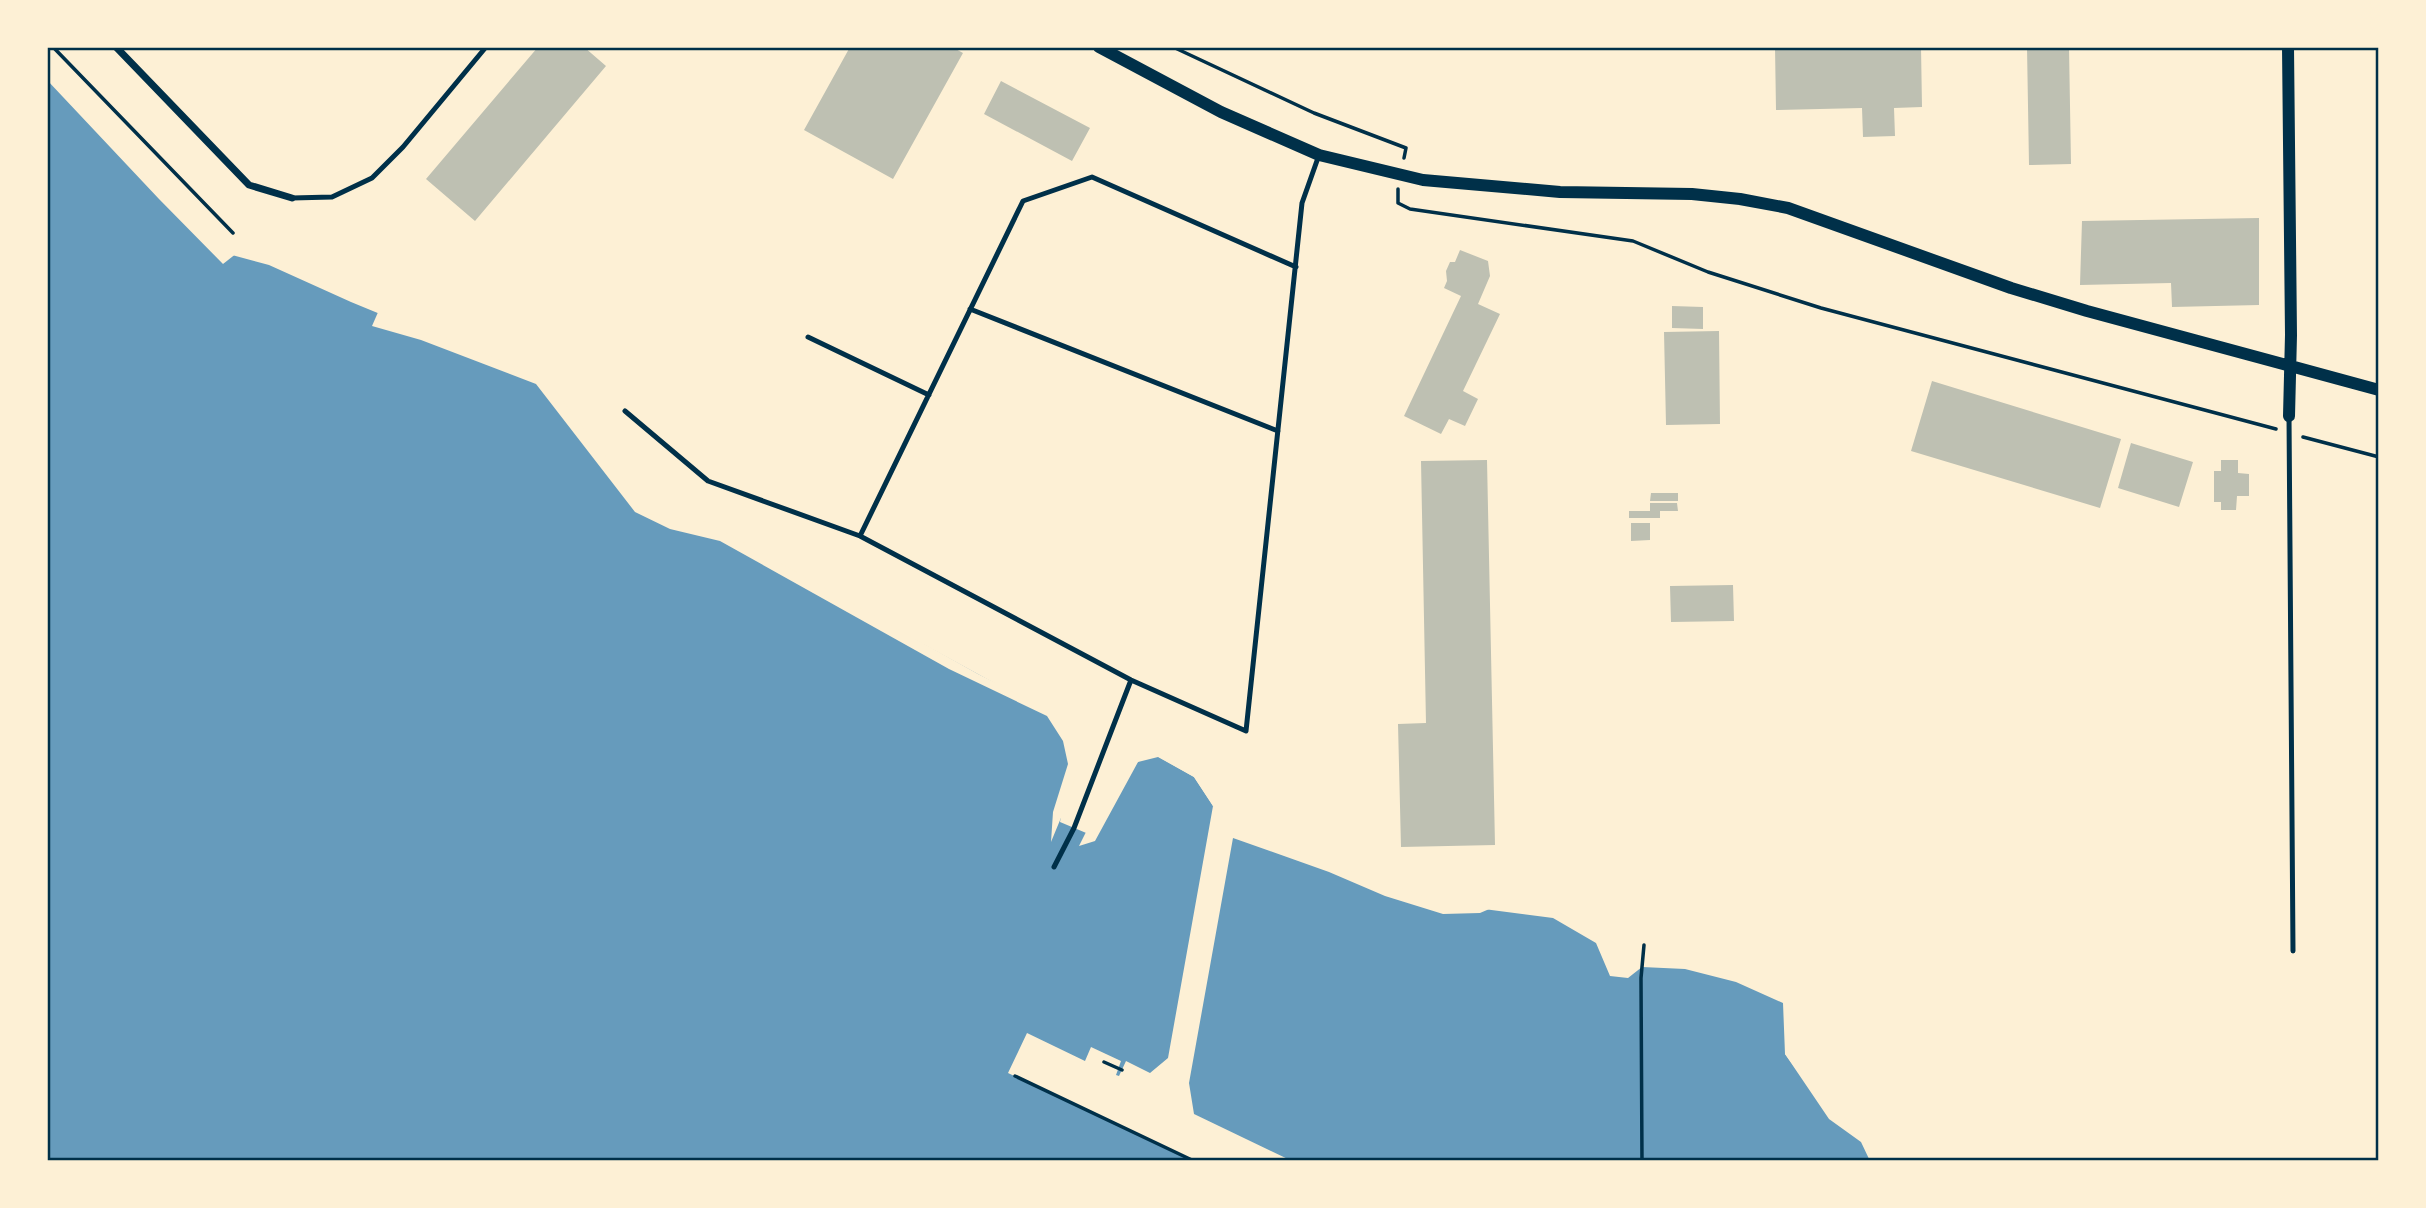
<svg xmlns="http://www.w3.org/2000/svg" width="2426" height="1208" font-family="Poppins,sans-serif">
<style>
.water{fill:#669bbc}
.pier{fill:#fdf0d5}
.building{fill:#bec0b2}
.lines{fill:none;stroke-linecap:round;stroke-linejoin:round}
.path{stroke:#003049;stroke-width:3.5}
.service{stroke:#003049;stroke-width:5}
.minor{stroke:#003049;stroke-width:7}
.tertiary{stroke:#003049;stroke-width:12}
.neatline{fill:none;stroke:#003049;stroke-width:2.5}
</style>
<rect width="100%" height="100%" fill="#fdf0d5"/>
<path class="water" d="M47,62l185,193 37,10 82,37 192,79 106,136 57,8 345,189 23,22 -14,86 31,13 37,-65 22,-18 44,25 19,29 26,26 191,70 123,16 43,25 14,33 18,2 14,-11 43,2 51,13 47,21 2,51 42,57 44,27 5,23h-1829z"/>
<path class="pier" d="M47,59l153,161 34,32 3,1 -14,11 -64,-65 -112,-119z
M379,310l166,68 105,136 57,8 271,152 75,38 24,22 5,15 -12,47 -19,46 2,-30 15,-48 -5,-23 -16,-25 -98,-47 -229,-128 -50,-12 -35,-17 -99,-128 -115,-44 -49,-14z
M1149,749l60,33 5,16 -1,8 6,1 22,22 137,52 53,17 63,9 -14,6 -37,1 -58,-18 -56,-24 -96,-34 -44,245 5,31 98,47h-98l-186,-88 19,-40 58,28 6,-14 30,14 -5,14 3,1 7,-15 24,12 18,-15 45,-252 -19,-29 -36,-20 -20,5 -43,79 -16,5 8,-16 2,1 36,-63z
M1785,1049l3,2 41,57 44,27 6,26h-9l-9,-19 -32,-23 -44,-65z"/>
<path class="building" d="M538,47h46l22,19 -131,155 -49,-42z
M850,47h102l11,6 -70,126 -89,-49z
M1775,47h146l1,60 -28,1 1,28 -32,1 -1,-29 -86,2z
M2027,47h42l2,117 -42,1z
M1001,81l89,47 -18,33 -88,-47z
M2259,218v87l-87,2 -1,-24 -91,2 2,-64z
M1460,250l28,11 2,15 -12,28 22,10 -37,77 15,8 -13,27 -16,-7 -8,15 -37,-18 57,-120 -17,-8 3,-7 -1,-10 4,-9h5z
M1672,306l31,1v22l-31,-1z
M1719,331l1,93 -54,1 -2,-93z
M1932,381l189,58 -21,69 -189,-57z
M2131,443l62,19 -14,45 -61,-19z
M1487,460l8,385 -94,2 -3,-123 28,-1 -5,-262z
M2221,460h17v13l11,1v22h-12l-1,14h-15v-8h-7v-31h7z
M1651,493h27v8h-28z
M1650,503h27l1,8h-18v7h-31v-7h21z
M1631,523h19v17l-19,1z
M1733,585l1,36 -63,1 -1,-36z"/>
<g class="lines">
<path class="path" d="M53,47l180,186
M1173,47l141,66 92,35 -2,10
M1398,189v14l12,6 223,32 75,31 113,36 455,121
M2303,437l76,20
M1104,1062l18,8
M1015,1076l179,85
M1642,1161l-1,-183 3,-33"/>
<path class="service" d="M292,198l40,-1 40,-19 31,-31 83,-100
M970,309l308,122
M808,337l121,58
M625,411l83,70 152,55 271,144 115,51 56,-528 17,-48
M2289,416l4,535
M860,536l163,-335 69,-24 204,90
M1054,867l20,-39 57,-148"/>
<path class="minor" d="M116,47l133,138 43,13"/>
<path class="tertiary" d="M1099,47l122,65 98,43 104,25 137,12 132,2 48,5 48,9 223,80 76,23 292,79
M2288,47l3,288 -2,81"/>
</g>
<rect width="2426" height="1208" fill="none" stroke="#fdf0d5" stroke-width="98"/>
<rect x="49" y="49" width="2328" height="1110" class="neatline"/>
</svg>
